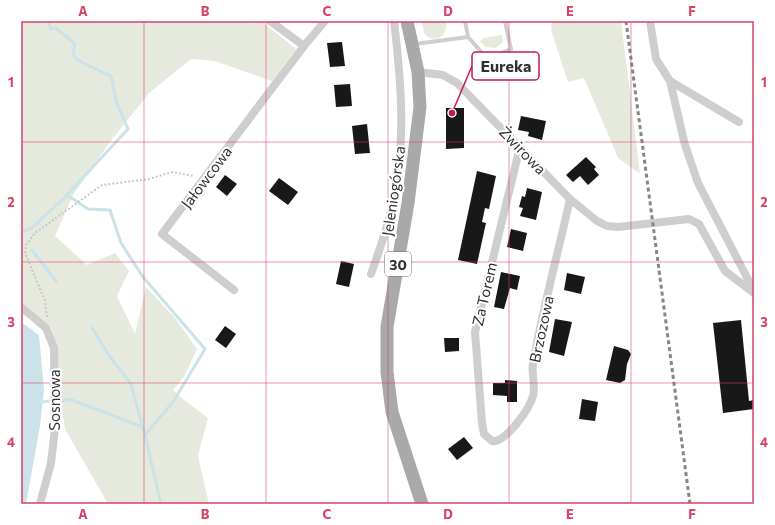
<svg xmlns="http://www.w3.org/2000/svg" width="775" height="525" font-family="Commissioner,sans-serif">
<style>
.green{fill:#e6e9dd}
.water{fill:#cbe2e9}
.lines{fill:none;stroke-linecap:round;stroke-linejoin:round}
.stream{stroke:#cbe2e9;stroke-width:3}
.building{fill:#181818}
.path{stroke:#c8c8c8;stroke-width:2;stroke-dasharray:2 2;stroke-linecap:butt}
.lane{stroke:#cecece;stroke-width:4}
.street{stroke:#cecece;stroke-width:8}
.primary{stroke:#a9a9a9;stroke-width:13}
.rail{stroke:#868686;stroke-width:3;stroke-dasharray:4 3;stroke-linecap:butt}
.grid{fill:none;stroke:#da4065;stroke-width:1;stroke-opacity:0.55}
.labels{text-anchor:middle;dominant-baseline:central;stroke-width:4;stroke-linejoin:round;paint-order:stroke}
.shield{fill:#fff;stroke:#6f6f6f;stroke-width:1}
.shield-label{font-size:14px;font-weight:bold;fill:#313131}
.street-label{font-size:15px;fill:#313131;stroke:#fff}
.leader{fill:none;stroke:#c2185b;stroke-width:1.5}
.callout-dot{fill:#c2185b;stroke:#fff;stroke-width:1.5}
.callout{fill:#fff;stroke:#c2185b;stroke-width:1.5}
.callout-label{font-size:16px;text-anchor:middle;font-weight:bold;fill:#313131}
.neatline{fill:none;stroke:#da4065;stroke-width:1.5}
.grid-label{font-size:13px;text-anchor:middle;font-weight:bold;fill:#da4065}
</style>
<rect width="100%" height="100%" fill="#fff"/>
<path class="green" d="M21,21h227l3,2h13l32,26 -24,32 -57,-20 -24,-2 -42,34 -39,49 -37,53 -18,41 32,29 28,-12 14,18 -12,25 18,38 11,-47 29,31 22,31 -13,28 -11,13 10,9 25,19 -10,38 11,48h-101l-43,-75 -4,-26 -4,-56 -6,-19 -30,-26z
M422,21h24c3,19 -15,22 -21,13 -2,-3 -2,-9 -3,-13z
M552,21h69l19,153 -22,-16 -34,-80 -16,4 -17,-52z
M502,35l1,7 -7,6 -10,-1 -6,-5 3,-4z"/>
<path class="water" d="M21,322l18,13 5,55 -4,36 -14,78h-5z"/>
<g class="lines">
<path class="stream" d="M48,21l3,8 5,-1 19,16 -2,10 4,6 34,16 5,25 12,28 -61,66 21,14 22,1 11,33 22,34 62,72 -32,53 -28,33 16,69
M21,232l11,-4 35,-33
M32,250l24,31
M92,328l18,29 21,27 14,51
M62,401l7,-2 74,28
M43,402l6,-1"/>
</g>
<path class="building" d="M342,42l3,24 -15,1 -3,-24z
M350,84l2,22 -16,1 -2,-22z
M446,108h18v40l-18,1z
M521,116l25,5 -4,19 -14,-4 1,-4 -11,-2z
M367,124l3,29 -15,1 -3,-28z
M586,157l10,10 -2,2 5,6 -11,10 -8,-9 -7,6 -7,-7z
M477,171l19,5 -7,33 -4,-1 -3,14 4,1 -9,41 -19,-4z
M225,175l12,9 -10,12 -11,-9z
M279,178l19,14 -10,13 -19,-14z
M527,188l15,4 -6,28 -16,-4 3,-8 -4,-1 3,-11 3,1z
M511,229l16,4 -4,18 -16,-4z
M341,261l13,3 -5,23 -13,-3z
M501,272l19,4 -3,14 -7,-2 -6,21 -10,-2z
M567,273l18,4 -4,17 -17,-4z
M555,319l17,3 -8,34 -15,-4z
M741,320l8,81 5,-1v9l-31,4 -10,-90z
M225,326l11,8 -10,14 -11,-8z
M444,338h15v13l-14,1z
M614,346l14,4 3,4 -4,10 -2,16 -5,3 -14,-3z
M505,380l12,1v21h-10v-6l-14,-1v-12h12z
M582,399l16,3 -3,19 -16,-2z
M464,437l9,11 -16,12 -9,-11z"/>
<g class="lines">
<path class="path" d="M47,317l-2,-16 -20,-48 1,-8 9,-12 67,-48 47,-6 23,-7 22,4"/>
<path class="lane" d="M468,37l15,17 14,1 14,-6 -6,-28
M415,44l53,-7 -3,-16"/>
<path class="street" d="M270,21l34,25 21,-25
M650,21l6,38 14,22 69,41
M418,72l25,3 14,8 113,116 27,22 10,5 11,1 71,-8 10,5 26,47 29,22
M670,81l15,64 13,38 56,108
M520,147l-45,185 7,91 2,11 8,7c13,3 38,-33 41,-45 3,-11 -2,-22 0,-33 10,-55 25,-110 37,-164
M371,274c9,-25 18,-51 23,-76 12,-60 7,-118 0,-177
M234,290l-72,-56 142,-188
M21,307l25,21 8,20 1,80 -4,35 -11,41"/>
<path class="primary" d="M407,21l11,51 2,35 -12,96 -21,124v45l5,40 30,92"/>
<path class="rail" d="M626,21l64,483"/>
</g>
<path class="grid" d="M144,21v483M266,21v483M388,21v483M509,21v483M631,21v483M21,142h733M21,262h733M21,383h733"/>
<g class="labels">
<rect class="shield" x="385" y="252" width="26" height="24" rx="3"/>
<g class="shield-label">
<text x="398" y="264">30</text>
</g>
<g class="street-label">
<text transform="translate(523 150) rotate(46)">Żwirowa</text>
<text transform="translate(206 177) rotate(-53)">Jałowcowa</text>
<text transform="translate(393 191) rotate(-82)">Jeleniogórska</text>
<text transform="translate(484 294) rotate(-77)">Za Torem</text>
<text transform="translate(541 329) rotate(-78)">Brzozowa</text>
<text transform="translate(54 400) rotate(-90)">Sosnowa</text>
</g>
</g>
<path class="leader" d="M452 113L472 66"/>
<circle class="callout-dot" cx="452" cy="113" r="4"/>
<rect class="callout" x="472" y="52" width="67" height="28" rx="4"/>
<g class="callout-label">
<text x="506" y="72">Eureka</text>
</g>
<rect width="775" height="525" fill="none" stroke="#ffffff" stroke-width="44"/>
<rect x="22" y="22" width="731" height="481" class="neatline"/>
<g class="grid-label">
<text x="83" y="16">A</text>
<text x="205" y="16">B</text>
<text x="327" y="16">C</text>
<text x="448" y="16">D</text>
<text x="570" y="16">E</text>
<text x="692" y="16">F</text>
<text x="11" y="87">1</text>
<text x="764" y="87">1</text>
<text x="11" y="207">2</text>
<text x="764" y="207">2</text>
<text x="11" y="327">3</text>
<text x="764" y="327">3</text>
<text x="11" y="447">4</text>
<text x="764" y="447">4</text>
<text x="83" y="519">A</text>
<text x="205" y="519">B</text>
<text x="327" y="519">C</text>
<text x="448" y="519">D</text>
<text x="570" y="519">E</text>
<text x="692" y="519">F</text>
</g>
</svg>
